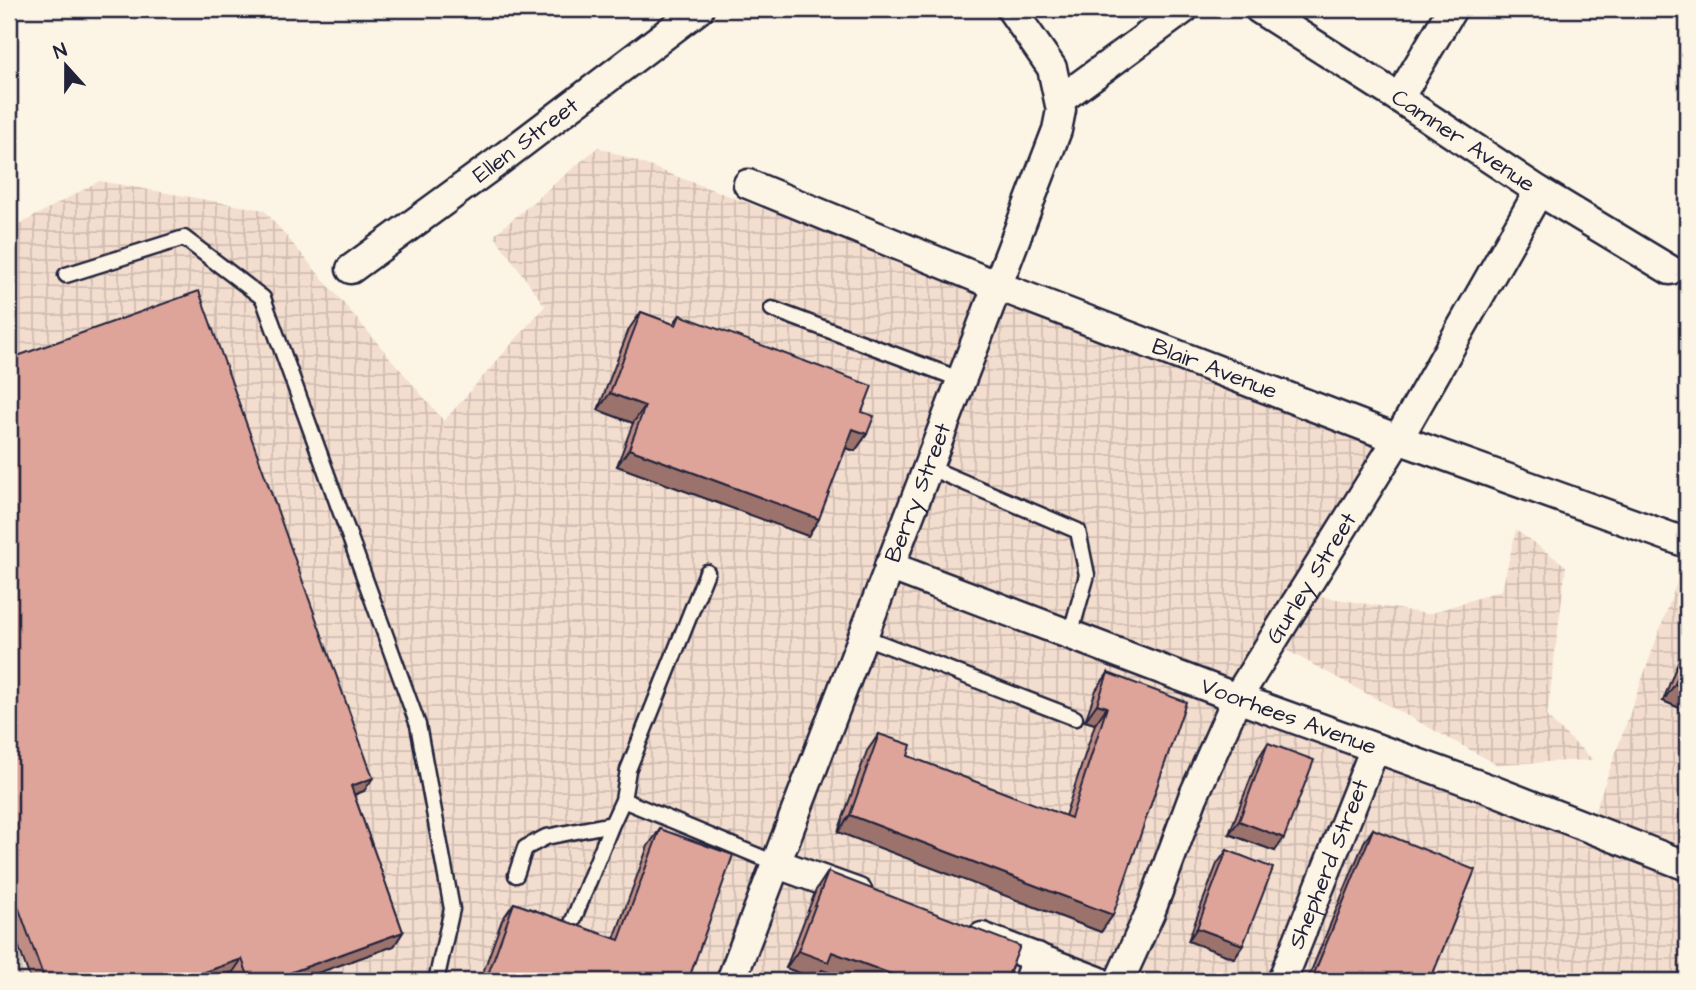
<svg xmlns="http://www.w3.org/2000/svg" width="1696" height="990" font-family="'Architects Daughter',sans-serif">
<style>
.industrial{fill:url(#industrial-grid)}
.lines{fill:none;stroke-linecap:round;stroke-linejoin:round}
.service-casing{stroke:#22223b;stroke-width:19}
.minor-casing{stroke:#22223b;stroke-width:33}
.service{stroke:#fcf5e5;stroke-width:14}
.minor{stroke:#fcf5e5;stroke-width:28}
.wall{fill:#bf8d84;stroke:#22223b;stroke-width:2}
.shaded-wall{fill:#9b736c;stroke:#22223b;stroke-width:2}
.building{fill:#dea49a;stroke:#22223b;stroke-width:2}
.labels{text-anchor:middle;dominant-baseline:central;stroke-width:5;stroke-linejoin:round;paint-order:stroke}
.street-label{font-size:23px;fill:#22223b;stroke:#fcf5e5}
</style>
<defs>
<pattern id="industrial-grid" width="8" height="8" patternUnits="userSpaceOnUse" patternTransform="scale(1.75)"><rect width="8" height="8" fill="#f3ddce"/><path d="M0 4h8M4 0v8" fill="none" stroke="#d0bdb2"/></pattern>
</defs>
<rect width="100%" height="100%" fill="#fcf5e5"/>
<filter id="ink" filterUnits="userSpaceOnUse"><feTurbulence type="fractalNoise" baseFrequency=".0143" numOctaves="2"/><feDisplacementMap in="SourceGraphic" scale="14" xChannelSelector="R" yChannelSelector="G"/><feConvolveMatrix kernelMatrix="1 2 1 2 8 2 1 2 1" color-interpolation-filters="sRGB"/></filter>
<g filter="url(#ink)">
<path class="industrial" d="M598,147l795,297 -87,150 122,20 74,-24 14,-60 50,36 -19,151 46,43 -97,4 -219,-119 -31,53 342,132 99,-276v427h-1678v-751l90,-49 165,29 180,211 101,-115 -51,-71z"/>
<g class="lines">
<g class="service-casing">
<path id="service" d="M66,275l118,-37 79,60 155,427 34,184 -16,72
M772,309l190,71
M928,467l150,64 9,44 -17,60
M707,572l-79,198 -5,30 152,63
M862,636l213,82
M516,875l9,-27 21,-11 66,-13 11,-24
M572,923l40,-99"/>
</g>
<g class="minor-casing">
<g id="minor">
<path id="s1" d="M1259,9l140,89 140,93 131,79"/>
<path d="M1399,98l53,-89"/>
<path d="M1060,100l124,-91"/>
<path id="s2" d="M748,184l250,102 400,153 289,104"/>
<path id="s3" d="M351,269l145,-106 203,-154"/>
<path id="s4" d="M889,566l348,132 258,93 192,75"/>
<path d="M775,863l83,30"/>
<path d="M982,937l116,44"/>
<path id="s5" d="M731,981l326,-851 4,-20 -9,-42 -41,-59"/>
<path d="M1028,981l9,-24"/>
<path id="s6" d="M1119,981l31,-68 43,-116 44,-99 161,-259 141,-248"/>
<path id="s7" d="M1282,981l93,-233"/>
</g>
</g>
<use href="#service" class="service"/>
<use href="#minor" class="minor"/>
</g>
<path class="wall" d="M641,312l32,12 7,-9 182,97 5,22 -12,17 -9,-3 -38,88 -191,-70 16,-43 -35,-13 31,-81z
M9,359l355,432 -10,4 49,137 -9,14 -99,35h-59l-3,-9 -26,9h-176l-22,-61z
M1687,638v73l-24,-10z
M1108,673l5,242 -12,17 -263,-100 29,-81 12,-17 29,22 157,60 30,-92 -10,-3 11,-31z
M1268,743l7,108 -46,-17 30,-77z
M660,829l28,152h-208l22,-61 12,-17 100,36 34,-93z
M1373,829l57,152h-123l57,-139z
M1227,850l16,95 -9,13 -46,-17 29,-77z
M828,872l-6,98 -6,9 -30,-11 30,-78z"/>
<path class="shaded-wall" d="M610,393l35,13 -12,17 -35,-13z
M853,429l14,5 -12,17 -14,-5z
M629,449l190,70 -11,17 -191,-70z
M1675,684l12,5v22l-24,-10z
M1097,704l10,3 -12,17 -10,-3z
M373,778l-9,13 -23,8 10,-13z
M850,815l263,100 -12,17 -263,-100z
M1239,821l45,17 -9,13 -46,-17z
M1197,928l46,17 -9,13 -46,-17z
M403,932l-9,14 -99,35h-28z
M798,951l34,1 78,29h-58l-30,-11 -6,9 -30,-11z
M242,959l-9,13 -26,9h-28z"/>
<path class="building" d="M199,291l174,487 -22,8 52,146 -136,49h-17l-8,-22 -63,22h-134l-36,-100v-522z
M641,312l35,13 4,-10 192,71 -10,26 12,4 -7,18 -14,-5 -34,90 -190,-70 16,-43 -35,-13z
M1687,651v38l-12,-5z
M1108,673l78,29 -73,213 -263,-100 29,-81 32,11 -3,11 163,62 36,-111 -10,-3z
M1268,743l46,17 -30,78 -45,-17z
M660,829l73,26 -45,126h-198l-4,-1 28,-77 105,37z
M1373,829l102,41 -45,111h-119z
M1227,850l46,18 -30,77 -46,-17z
M828,872l192,74 -14,35h-96l-78,-29 -4,10 -30,-11z"/>
</g>
<g class="labels">
<g class="street-label">
<text stroke="none"><textPath href="#s3" startOffset="217">Ellen Street</textPath></text>
<text stroke="none"><textPath href="#s1" startOffset="243">Camner Avenue</textPath></text>
<text stroke="none"><textPath href="#s2" startOffset="502">Blair Avenue</textPath></text>
<text stroke="none"><textPath href="#s5" startOffset="523">Berry Street</textPath></text>
<text stroke="none"><textPath href="#s6" startOffset="448">Gurley Street</textPath></text>
<text stroke="none"><textPath href="#s4" startOffset="427">Voorhees Avenue</textPath></text>
<text stroke="none"><textPath href="#s7" startOffset="126">Shepherd Street</textPath></text>
</g>
</g>
<rect width="1696" height="990" fill="none" stroke="#fcf5e5" stroke-width="35"/>
<rect x="18" y="18" width="1661" height="955" fill="none" stroke="#22223b" stroke-width="2.5" filter="url(#ink)"/>
<g transform="translate(66 66) rotate(339)" stroke="#fcf5e5" stroke-width="5" paint-order="stroke">
<path d="M0-5L12 26L0 18L-12 26Z" fill="#22223b"/>
<text y="-10" font-size="19" font-weight="bold" text-anchor="middle" fill="#22223b">N</text>
</g>
</svg>
